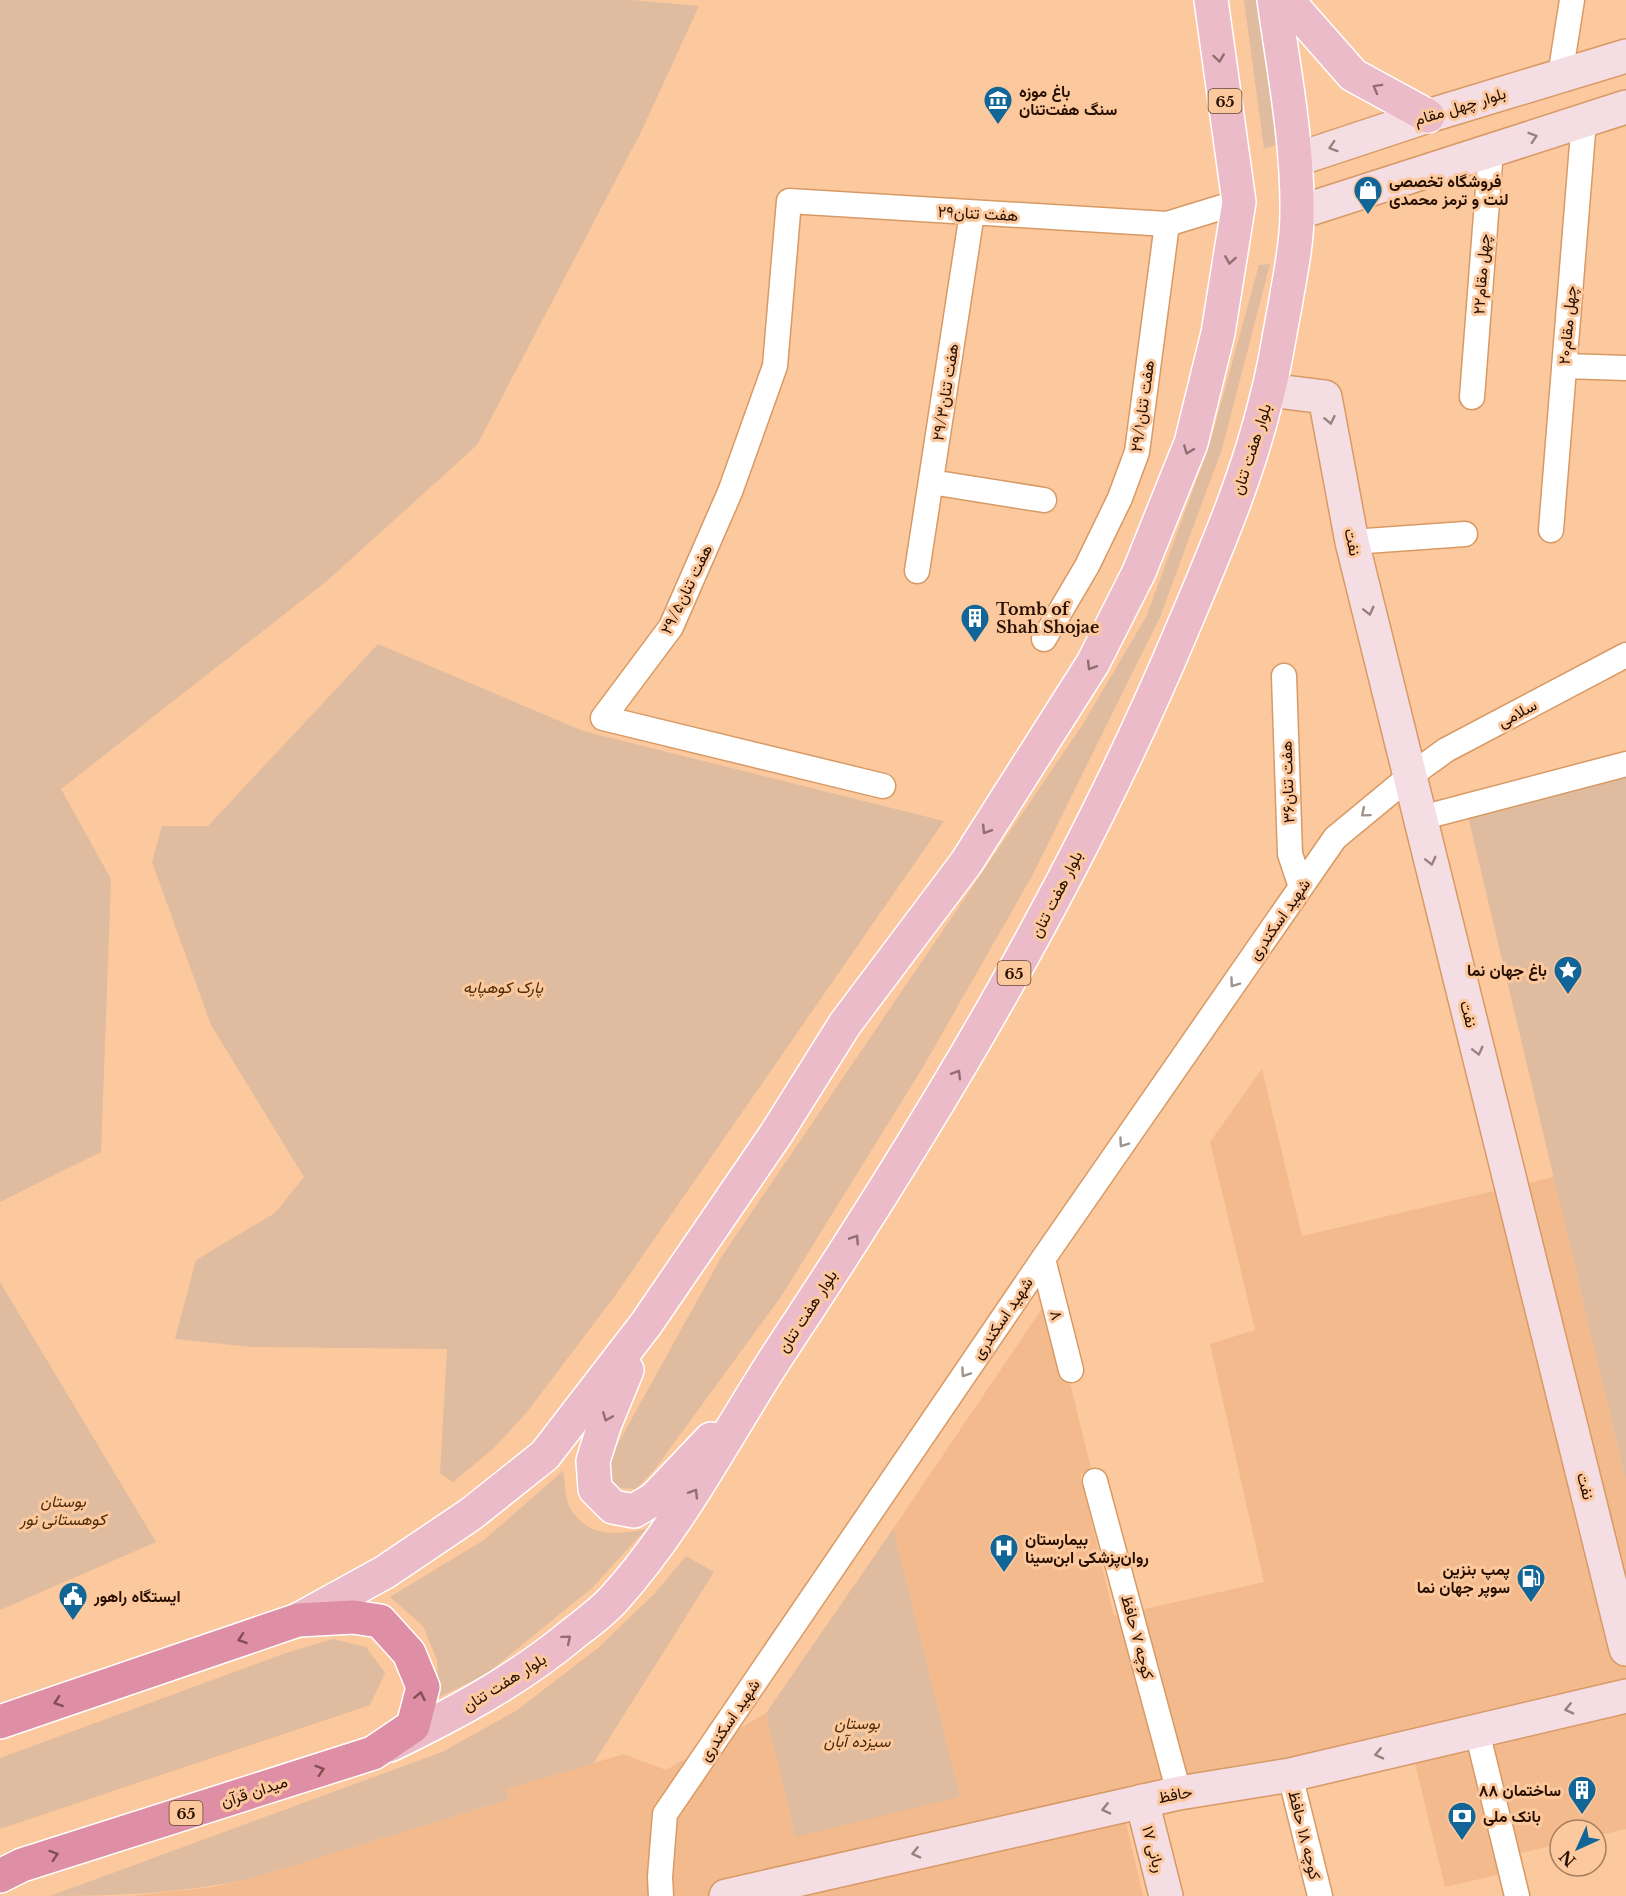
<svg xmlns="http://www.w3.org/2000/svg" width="1626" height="1896" font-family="'Libre Baskerville',Vazirmatn,serif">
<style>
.built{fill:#f3bb8d}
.green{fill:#dfbc9f}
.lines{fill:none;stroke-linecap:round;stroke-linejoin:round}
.street-casing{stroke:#d89a65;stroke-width:27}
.secondary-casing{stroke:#d89a65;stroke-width:36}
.primary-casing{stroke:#fff;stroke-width:36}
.highway-casing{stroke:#fff;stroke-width:36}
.street{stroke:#fff;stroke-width:24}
.secondary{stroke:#f5dde4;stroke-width:33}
.primary{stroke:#ebbbc9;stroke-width:33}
.highway{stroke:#de8ea5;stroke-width:33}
.oneway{stroke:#926e6f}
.oneway2{stroke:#98807d}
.oneway3{stroke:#9d938c}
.oneway4{stroke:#824e52}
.labels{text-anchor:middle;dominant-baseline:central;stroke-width:6;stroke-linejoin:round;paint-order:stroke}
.shield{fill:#fcc89d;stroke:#66462f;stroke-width:1.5}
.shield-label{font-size:15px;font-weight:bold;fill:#260f00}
.poi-label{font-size:16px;font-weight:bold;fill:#260f00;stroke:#fcc89d;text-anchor:start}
.street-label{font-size:16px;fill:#260f00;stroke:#fcc89d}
.park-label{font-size:16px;font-style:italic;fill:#4c2b09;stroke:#fcc89d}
</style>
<rect width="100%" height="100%" fill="#fcc89d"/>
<path class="built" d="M1262,1069l40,167 252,-59 72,305v347l-30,7v-6h-36v14l-57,13 3,16 -61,14 -36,-148 -287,66 21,91h-1013l83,-9 36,-8 259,-79 -2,-11 118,-35 42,16 100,-57 29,123 165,-39 -67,-268 156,-231 43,174 -12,2 34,142 150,-34 -54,-238 45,-14 -45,-188z"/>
<path class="green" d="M0,0h632l67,6 -58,126 -164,313 -149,135 -267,209 50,90 -10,273 -101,50z
M1244,0h15l17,145 -12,4z
M1270,264l-48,185 -62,168 -128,259 -109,191 -141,228 -127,174 -19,20 -21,-1 -10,-21 117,-211 361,-532 63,-107 63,-170 50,-182z
M378,644l205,87 361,90 -330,476 -87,115 -33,36 -41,34 -13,-9 7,-124 -195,-2 -77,-8 21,-79 79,-47 29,-36 -93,-152 -59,-163 10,-36h46z
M1626,773v709l-159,-670z
M0,1282l156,260 -156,68z
M563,1471c2,11 2,28 7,37 18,30 47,27 76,21l-54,59 -107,87 -46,22 -2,-37 -14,-34 -33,-29 94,-57z
M893,1529l67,268 -165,40 -29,-124z
M686,1556l28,16 -121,192 -87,25 2,11 -259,79c-66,14 -132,17 -199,17l392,-144 74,-41 82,-63 57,-55z
M333,1639l33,8 19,26 -15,32 -370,124v-71l289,-106z"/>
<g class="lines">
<g class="street-casing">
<path id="street" d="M1560,76l12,-76
M1564,366l62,2
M1472,397l19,-247
M931,482l113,18
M1551,530l33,-410
M1352,542l113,-8
M917,571l55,-358
M1044,639l43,-73 33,-68 17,-46 30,-228
M1284,676l6,178 11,33
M883,786l-280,-68 68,-91 59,-135 45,-126 14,-165 378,23 72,-22
M1421,818l205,-54
M1043,1259l28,111
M1095,1481l84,312
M1477,1731l40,165
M1290,1775l30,121
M661,1896l-1,-19 5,-63 378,-555 292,-421 75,-62 36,-26 180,-95"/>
</g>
<g class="secondary-casing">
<path id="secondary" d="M1295,160l133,-44 198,-60
M1297,213l329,-106
M1269,390l56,7 27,145 274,1107
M1142,1801l24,95
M726,1896l453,-103 111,-18 336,-79"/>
</g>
<g class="primary-casing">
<path id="primary" d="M1287,0l66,75 75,41
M627,1370l-23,56 -11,35 2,28 18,18 21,4 20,-12 57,-60
M298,1620l87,-48 86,-58 74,-59 101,-131 130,-190 69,-110 121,-161 127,-200 46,-91 52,-129 27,-110 21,-131 -28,-202
M390,1745c66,-32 128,-65 184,-112 13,-10 28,-21 39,-33 67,-74 112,-164 166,-247 151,-228 293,-463 400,-716 33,-78 68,-157 88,-241 8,-29 12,-60 18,-90 5,-31 12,-61 12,-92 1,-71 -13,-143 -23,-214"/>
</g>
<g class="highway-casing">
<path id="highway" d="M0,1722l298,-102 55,-3 27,4 29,32 14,34 -10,39 -40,27 -351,112 -22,11"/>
</g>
<use href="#street" class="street"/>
<use href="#secondary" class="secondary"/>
<use href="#primary" class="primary"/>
<use href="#highway" class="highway"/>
</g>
<defs><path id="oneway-chevron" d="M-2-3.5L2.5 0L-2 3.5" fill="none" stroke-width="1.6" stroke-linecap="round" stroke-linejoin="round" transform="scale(1.5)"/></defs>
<g class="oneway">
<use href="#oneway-chevron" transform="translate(1219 58) rotate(82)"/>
<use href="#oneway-chevron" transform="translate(1377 88) rotate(-151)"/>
<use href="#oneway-chevron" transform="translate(1230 260) rotate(99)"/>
<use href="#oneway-chevron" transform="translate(1188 450) rotate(111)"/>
<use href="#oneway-chevron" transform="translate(1091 666) rotate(121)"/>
<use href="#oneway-chevron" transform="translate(986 830) rotate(122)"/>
<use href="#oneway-chevron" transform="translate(957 1074) rotate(-59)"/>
<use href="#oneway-chevron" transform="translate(855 1239) rotate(-57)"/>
<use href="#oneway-chevron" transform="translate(607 1417) rotate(112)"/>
<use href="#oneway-chevron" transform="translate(694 1493) rotate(-58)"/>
<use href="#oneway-chevron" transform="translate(567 1639) rotate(-40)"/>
</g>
<g class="oneway2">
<use href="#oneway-chevron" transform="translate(1533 137) rotate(-18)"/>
<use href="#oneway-chevron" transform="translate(1333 147) rotate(162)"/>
<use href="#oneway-chevron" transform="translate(1330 420) rotate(78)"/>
<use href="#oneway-chevron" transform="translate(1369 611) rotate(76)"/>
<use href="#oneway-chevron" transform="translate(1431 861) rotate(76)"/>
<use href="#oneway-chevron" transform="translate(1478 1051) rotate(76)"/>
<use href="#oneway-chevron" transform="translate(1569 1709) rotate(167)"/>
<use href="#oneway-chevron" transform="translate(1379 1754) rotate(167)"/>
<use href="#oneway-chevron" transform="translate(1106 1809) rotate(167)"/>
<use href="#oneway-chevron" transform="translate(916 1853) rotate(167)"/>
</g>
<g class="oneway3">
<use href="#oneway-chevron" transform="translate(1365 813) rotate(140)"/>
<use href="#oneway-chevron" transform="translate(1234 983) rotate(125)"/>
<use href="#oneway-chevron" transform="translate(1123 1143) rotate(125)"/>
<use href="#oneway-chevron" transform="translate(965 1373) rotate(124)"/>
</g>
<g class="oneway4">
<use href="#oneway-chevron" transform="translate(242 1639) rotate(161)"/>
<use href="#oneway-chevron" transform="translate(420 1696) rotate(-78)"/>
<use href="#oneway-chevron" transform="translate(58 1702) rotate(161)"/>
<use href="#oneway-chevron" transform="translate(320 1770) rotate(-18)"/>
<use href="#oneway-chevron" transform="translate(54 1855) rotate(-18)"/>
</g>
<defs>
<g id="museum-pin" transform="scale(1.5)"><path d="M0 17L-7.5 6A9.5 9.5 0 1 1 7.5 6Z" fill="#126697" stroke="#fcc89d"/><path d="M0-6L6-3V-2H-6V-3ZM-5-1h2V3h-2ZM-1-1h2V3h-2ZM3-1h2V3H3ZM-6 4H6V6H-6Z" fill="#fff"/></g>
<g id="shop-pin" transform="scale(1.5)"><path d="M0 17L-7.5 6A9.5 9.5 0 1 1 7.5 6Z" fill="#126697" stroke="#fcc89d"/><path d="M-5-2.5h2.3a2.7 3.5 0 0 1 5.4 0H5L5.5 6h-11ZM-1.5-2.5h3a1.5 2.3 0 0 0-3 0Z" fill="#fff"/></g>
<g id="building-pin" transform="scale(1.5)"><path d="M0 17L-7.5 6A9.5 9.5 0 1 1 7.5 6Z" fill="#126697" stroke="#fcc89d"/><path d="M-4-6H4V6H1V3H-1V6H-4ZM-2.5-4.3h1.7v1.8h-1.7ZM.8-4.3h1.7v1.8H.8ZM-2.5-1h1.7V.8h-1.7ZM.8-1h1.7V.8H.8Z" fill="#fff"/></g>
<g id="sight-pin" transform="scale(1.5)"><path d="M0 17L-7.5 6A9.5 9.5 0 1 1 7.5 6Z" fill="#126697" stroke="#fcc89d"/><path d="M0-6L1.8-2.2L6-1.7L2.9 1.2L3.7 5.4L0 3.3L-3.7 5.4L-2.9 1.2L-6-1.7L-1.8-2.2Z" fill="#fff"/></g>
<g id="hospital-pin" transform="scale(1.5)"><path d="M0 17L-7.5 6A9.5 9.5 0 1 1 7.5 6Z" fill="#126697" stroke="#fcc89d"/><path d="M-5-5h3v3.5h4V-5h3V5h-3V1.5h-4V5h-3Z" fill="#fff"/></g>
<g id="fuel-pin" transform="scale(1.5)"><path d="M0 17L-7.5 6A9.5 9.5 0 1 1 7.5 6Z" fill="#126697" stroke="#fcc89d"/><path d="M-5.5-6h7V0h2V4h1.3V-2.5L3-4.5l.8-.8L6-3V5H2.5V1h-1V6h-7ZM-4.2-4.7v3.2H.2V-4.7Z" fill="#fff"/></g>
<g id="civic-pin" transform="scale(1.5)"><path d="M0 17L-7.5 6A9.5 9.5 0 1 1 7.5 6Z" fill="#126697" stroke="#fcc89d"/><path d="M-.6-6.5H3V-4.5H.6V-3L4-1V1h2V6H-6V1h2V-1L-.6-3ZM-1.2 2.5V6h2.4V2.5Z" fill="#fff"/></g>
<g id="bank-pin" transform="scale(1.5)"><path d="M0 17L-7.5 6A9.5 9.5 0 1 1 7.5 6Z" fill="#126697" stroke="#fcc89d"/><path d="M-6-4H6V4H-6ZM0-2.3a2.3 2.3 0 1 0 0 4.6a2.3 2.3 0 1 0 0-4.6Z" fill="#fff"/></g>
</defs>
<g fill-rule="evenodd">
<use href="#museum-pin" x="998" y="100"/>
<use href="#shop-pin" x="1368" y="190"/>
<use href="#building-pin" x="975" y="618"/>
<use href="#sight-pin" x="1568" y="970"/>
<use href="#hospital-pin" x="1004" y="1548"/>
<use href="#fuel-pin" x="1531" y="1578"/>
<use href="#civic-pin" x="73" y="1596"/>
<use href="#building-pin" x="1582" y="1790"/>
<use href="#bank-pin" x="1462" y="1816"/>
</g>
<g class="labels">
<g class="shield">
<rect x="1208.5" y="89" width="33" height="24" rx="4.5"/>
<rect x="997.5" y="961" width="33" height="24" rx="4.5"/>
<rect x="169.5" y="1801" width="33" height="24" rx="4.5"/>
</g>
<g class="shield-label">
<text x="1225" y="101">65</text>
<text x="1014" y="973">65</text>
<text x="186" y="1813">65</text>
</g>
<g class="poi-label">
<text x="1019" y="91">باغ‌ موزه<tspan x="1019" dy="18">سنگ هفت‌تنان</tspan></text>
<text x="1389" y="181">فروشگاه تخصصی<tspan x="1389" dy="18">لنت و ترمز محمدی</tspan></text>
<text x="996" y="609">Tomb of<tspan x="996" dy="18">Shah Shojae</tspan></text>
<text x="1547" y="970" text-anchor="end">باغ جهان نما</text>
<text x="1025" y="1539">بیمارستان<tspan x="1025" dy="18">روان‌پزشکی ابن‌سینا</tspan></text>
<text x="1510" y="1569" text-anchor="end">پمپ بنزین<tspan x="1510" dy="18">سوپر جهان نما</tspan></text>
<text x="94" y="1596">ایستگاه راهور</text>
<text x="1561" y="1790" text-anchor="end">ساختمان ۸۸</text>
<text x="1483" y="1816">بانک ملی</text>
</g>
<g class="street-label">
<text transform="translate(1460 106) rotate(-17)">بلوار چهل مقام</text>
<text transform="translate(978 213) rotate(3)">هفت تنان۲۹</text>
<text transform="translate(1481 274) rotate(-86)">چهل مقام۲۲</text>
<text transform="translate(1567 325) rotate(-85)">چهل مقام۲۰</text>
<text transform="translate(945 392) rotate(-81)">۲۹/۳هفت تنان</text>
<text transform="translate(1142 406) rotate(-82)">۲۹/۱هفت تنان</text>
<text transform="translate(1251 449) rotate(-72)">بلوار هفت تنان</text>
<text transform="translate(1353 542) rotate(78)">نفت</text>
<text transform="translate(686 589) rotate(-64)">۲۹/۵هفت تنان</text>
<text transform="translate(1517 713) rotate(-28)">سلامی</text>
<text transform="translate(1287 782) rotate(-92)">هفت تنان۳۶</text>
<text transform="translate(1056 894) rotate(-63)">بلوار هفت تنان</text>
<text transform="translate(1279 919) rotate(-55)">شهید اسکندری</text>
<text transform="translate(1469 1014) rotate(76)">نفت</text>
<text transform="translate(807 1311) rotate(-57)">بلوار هفت تنان</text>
<text transform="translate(1057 1315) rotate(76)">۸</text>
<text transform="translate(1002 1318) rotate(-56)">شهید اسکندری</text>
<text transform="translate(1586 1486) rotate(76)">نفت</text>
<text transform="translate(1138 1637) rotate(75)">کوچه ۷ حافظ</text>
<text transform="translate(504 1682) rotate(-32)">بلوار هفت تنان</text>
<text transform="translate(729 1720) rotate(-56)">شهید اسکندری</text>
<text transform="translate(254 1791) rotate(-18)">میدان قرآن</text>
<text transform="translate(1175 1794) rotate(-11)">حافظ</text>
<text transform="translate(1305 1835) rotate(76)">کوچه ۱۸ حافظ</text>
<text transform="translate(1154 1849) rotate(75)">ربانی ۱۷</text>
</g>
<g class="park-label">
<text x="503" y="987">پارک کوهپایه</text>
<text x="63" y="1501">بوستان<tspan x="63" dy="18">کوهستانی نور</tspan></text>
<text x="857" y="1723">بوستان<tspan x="857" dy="18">سیزده آبان</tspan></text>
</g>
</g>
<g transform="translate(1578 1848) rotate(225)"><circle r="28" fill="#fcc89d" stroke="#a67e5e" stroke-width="1.5"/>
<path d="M0-4.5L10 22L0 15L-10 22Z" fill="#126697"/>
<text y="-9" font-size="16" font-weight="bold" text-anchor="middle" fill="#260f00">N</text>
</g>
</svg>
